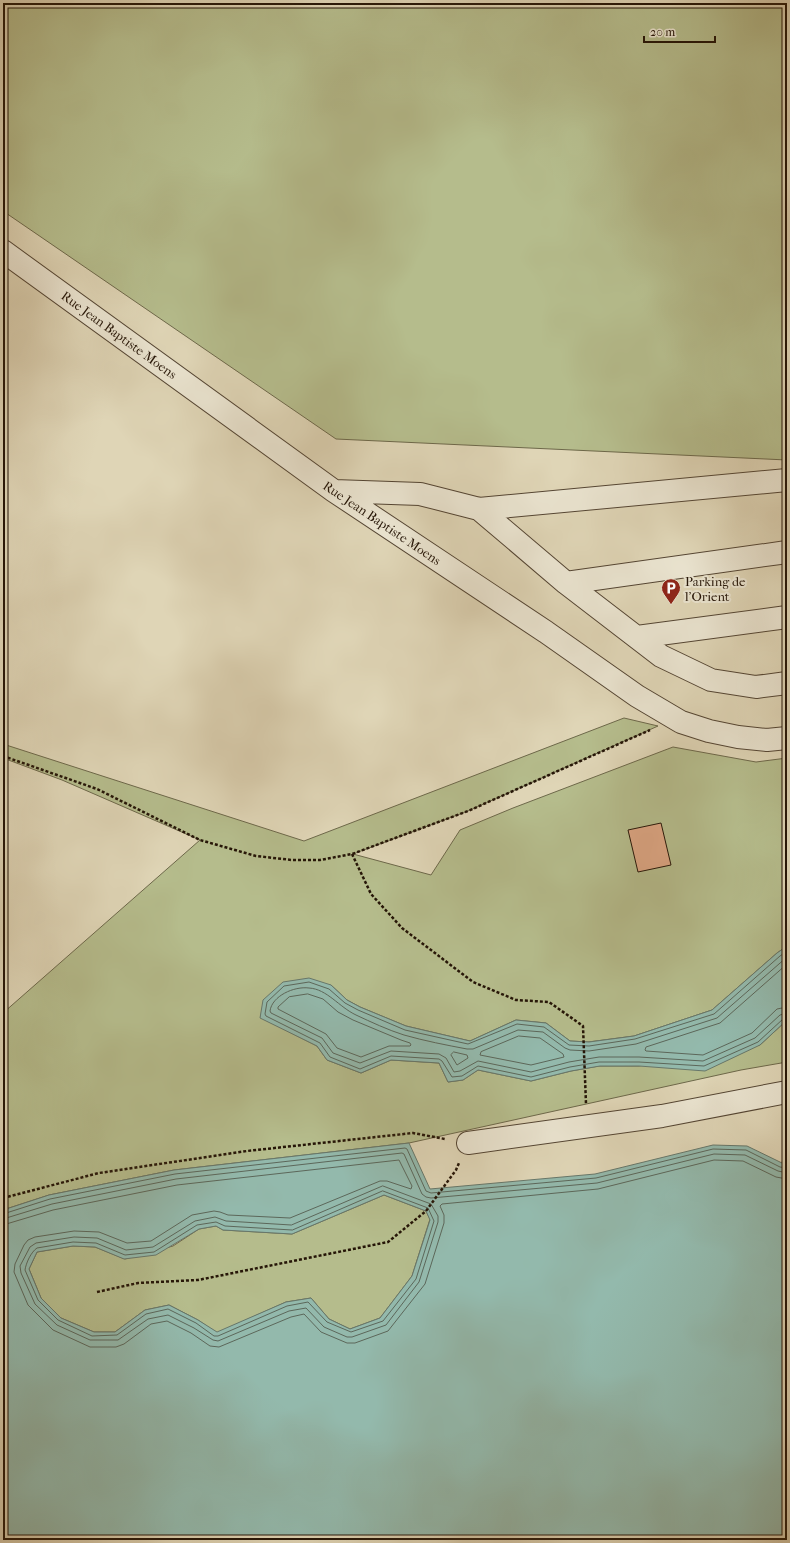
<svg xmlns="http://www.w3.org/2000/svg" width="790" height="1543" font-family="'IM FELL French Canon',serif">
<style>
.green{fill:#b5bc8c;stroke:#6d684a}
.water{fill:#93b9ac;stroke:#67776a;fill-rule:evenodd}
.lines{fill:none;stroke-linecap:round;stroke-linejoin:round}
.shore{stroke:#5c675a;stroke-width:1}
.building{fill:#dda684;stroke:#251507}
.minor-casing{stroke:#544533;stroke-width:24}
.path{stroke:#251507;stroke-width:2.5;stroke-dasharray:3 2;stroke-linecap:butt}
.minor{stroke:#eae4d0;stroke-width:22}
.labels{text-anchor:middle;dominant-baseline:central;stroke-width:4;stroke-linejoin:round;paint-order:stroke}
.street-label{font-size:13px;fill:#251507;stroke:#eae4d0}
.poi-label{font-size:13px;fill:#251507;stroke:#eae4d0;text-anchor:start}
</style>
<rect width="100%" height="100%" fill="#dfd5b6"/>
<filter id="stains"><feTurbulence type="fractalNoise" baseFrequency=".005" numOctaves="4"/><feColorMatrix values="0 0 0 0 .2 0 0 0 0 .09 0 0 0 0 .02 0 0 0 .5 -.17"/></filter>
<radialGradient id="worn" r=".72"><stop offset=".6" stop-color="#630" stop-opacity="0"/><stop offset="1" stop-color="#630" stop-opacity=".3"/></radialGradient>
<path class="green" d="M3,3h784v457l-451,-21 -333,-228z
M624,718l34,8 -190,85 -115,43 78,21 29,-45 53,-22 160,-61 83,15 31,-4v188l-10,7 -65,57 -78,26 -46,6 -18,-1 -24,-18 -30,-3 -46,21 -64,-15 -46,-19 -13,-7 -16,-15 -71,32 57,29 10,14 34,13 30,-13 48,3 9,19 15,-2 15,-10 53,11 40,-10 28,-5h40l121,-21 27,-25v42l-46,8 -332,73 -235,27 -125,25 -46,15v-197l197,-173 -138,-60 -59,-22v-14l301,97z
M787,1137v27l-5,-1z
M384,1195l42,16 4,8 -18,57 -32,42 -30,11 -21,-10 -18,-21 -25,4 -69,31 -19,-13 -29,-15 -24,5 -30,22h-21l-33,-14 -20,-20 -12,-29 8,-17 36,-6 22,1 30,12 48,-13 26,-17 17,-3 7,4 69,4z"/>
<path class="water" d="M787,946v74l-27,25 -55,26 -66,-5h-39l-29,5 -40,10 -53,-11 -15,10 -15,2 -9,-19 -48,-3 -30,13 -34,-13 -10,-14 -57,-28 3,-18 20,-18 26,-4 22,7 16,15 13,7 46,19 64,15 46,-21 30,3 24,18 19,1 45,-6 78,-26 65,-57z
M409,1143l21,46 165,-15 118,-29 34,1 35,17 5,1v376h-784v-330l46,-15 125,-25zM384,1195l42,16 4,9 -18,56 -32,42 -30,11 -21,-10 -18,-21 -25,4 -69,30 -19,-12 -29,-15 -24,5 -30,22h-21l-33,-14 -20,-20 -12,-29 8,-17 36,-6 22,1 29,12 32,-4 43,-26 17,-3 7,4 69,4z"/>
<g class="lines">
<path class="shore" d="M787,951l-7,5 -66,58 -79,25 -46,7 -20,-1 -25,-18 -27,-3 -49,20 -63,-14 -47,-20 -13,-7 -16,-14 -20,-7 -25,4 -17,16 -2,12 1,2 54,27 10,14 30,12 31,-13 48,3 3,2 10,16 10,-1 16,-10 53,11 39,-10 29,-5h40l65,4 54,-24 25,-23 4,-1
M787,957l-70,61 -81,26 -47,7 -19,-1 -5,-2 -22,-16 -25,-2 -45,19h-6c-21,-4 -42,-8 -63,-14 -16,-5 -33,-13 -48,-20 -17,-8 -29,-26 -47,-27 -15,-2 -37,8 -39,23l1,2 51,25 11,15 27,10 31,-12 48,3 7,4 8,14 6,-1 18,-10 53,11 38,-10 30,-5h40l64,4 52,-23 25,-23 7,-2
M787,964l-67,59 -74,24 -1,3 1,1 57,4 49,-22 25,-24 10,-2
M308,994l15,5 15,13 15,8 48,20 9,3 1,2 -1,1h-21l-28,11 -24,-9 -11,-14 -48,-25v-2l11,-10z
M519,1036l21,2 23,16 1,3 -33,8 -51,-10 1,-3z
M454,1052l13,3 1,3 -11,7 -6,-10z
M383,1186l48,18 7,12v6l-19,60 -33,43 -34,12h-5l-23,-10 -18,-19 -17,3 -71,30 -5,-1 -19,-12 -26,-13 -20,4 -30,21h-28l-33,-15 -22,-21 -14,-31 -1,-7 10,-19 6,-4 38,-6 23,1 29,12 27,-3 42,-26 20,-4 11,4 65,4z
M383,1191l45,17 6,13 -18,58 -33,42 -32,11 -24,-10 -19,-20 -21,4 -69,30h-4l-18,-13 -28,-14 -22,5 -29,21 -25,1 -34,-16 -20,-20 -13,-30c1,-7 6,-18 12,-22l36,-6 23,1 29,12 29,-3 43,-27 19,-3 9,4 67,4z
M3,1214l47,-15 125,-25 230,-26 2,1 19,42 5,2 165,-15 117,-29 33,1 34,17 7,1
M3,1219l49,-15 124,-25 226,-26 2,1 18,40 4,3 5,1 166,-15 117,-29 31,1 33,16 9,2
M3,1225l50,-15 124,-25 222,-25 13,26 -1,3 -24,-8h-7l-90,37 -62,-3 -8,-3 -6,-1 -22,4 -41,26 -24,2 -28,-11 -25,-1 -39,6 -7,3 -4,5 -9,19 -1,8 14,33 25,25 37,17h26l8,-3 27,-20 16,-3 24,12 19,13 9,1 72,-30 13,-3 17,18 26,11h8l33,-12 37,-47 19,-61v-8l-4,-9 2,-2 156,-15 116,-29 29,1 33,16 11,2"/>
</g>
<path class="building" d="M661,823l10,42 -33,7 -10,-42z"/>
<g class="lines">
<g class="minor-casing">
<path id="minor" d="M3,251l331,240 212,141 91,64 44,26 28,9 29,6 29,3 20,-2
M334,491l86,3 59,15 308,-29
M479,509l87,74 95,73 50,24 45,7 31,-4
M566,583l221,-31
M637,637l150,-20
M468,1143l194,-27 125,-24"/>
</g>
<path class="path" d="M3,756l94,33 103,51 56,16 36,4h28l32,-6 116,-43 182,-81
M352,854l19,40 31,34 71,54 43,18 33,2 34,24 3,78
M3,1198l96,-25 148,-22 166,-18 32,6
M97,1292l41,-9 60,-3 190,-38 38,-31 30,-41 3,-7"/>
<use href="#minor" class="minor"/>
</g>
<defs>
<g id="parking-pin" transform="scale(1)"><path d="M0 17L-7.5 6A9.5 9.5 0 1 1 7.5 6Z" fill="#8f2418" stroke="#eae4d0"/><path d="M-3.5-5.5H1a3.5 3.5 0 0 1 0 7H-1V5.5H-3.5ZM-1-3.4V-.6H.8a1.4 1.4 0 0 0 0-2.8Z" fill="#fff"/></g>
</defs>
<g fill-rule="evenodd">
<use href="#parking-pin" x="671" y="588"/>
</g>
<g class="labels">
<g class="street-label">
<text transform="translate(119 335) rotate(36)">Rue Jean Baptiste Moens</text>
<text transform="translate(382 523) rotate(34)">Rue Jean Baptiste Moens</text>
</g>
<g class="poi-label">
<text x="685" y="581">Parking de<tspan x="685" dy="15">l'Orient</tspan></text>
</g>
</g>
<rect width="790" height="1543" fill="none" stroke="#dfd5b6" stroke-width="16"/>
<rect x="4" y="4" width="782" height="1535" fill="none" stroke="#251507" stroke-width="2"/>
<rect x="8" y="8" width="774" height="1527" fill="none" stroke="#251507"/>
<path d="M644 36v6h71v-6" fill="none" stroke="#251507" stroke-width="2"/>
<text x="650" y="36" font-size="12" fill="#251507" stroke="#eae4d0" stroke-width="3" paint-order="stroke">20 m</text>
<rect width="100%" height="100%" filter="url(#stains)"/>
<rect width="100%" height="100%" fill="url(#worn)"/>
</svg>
